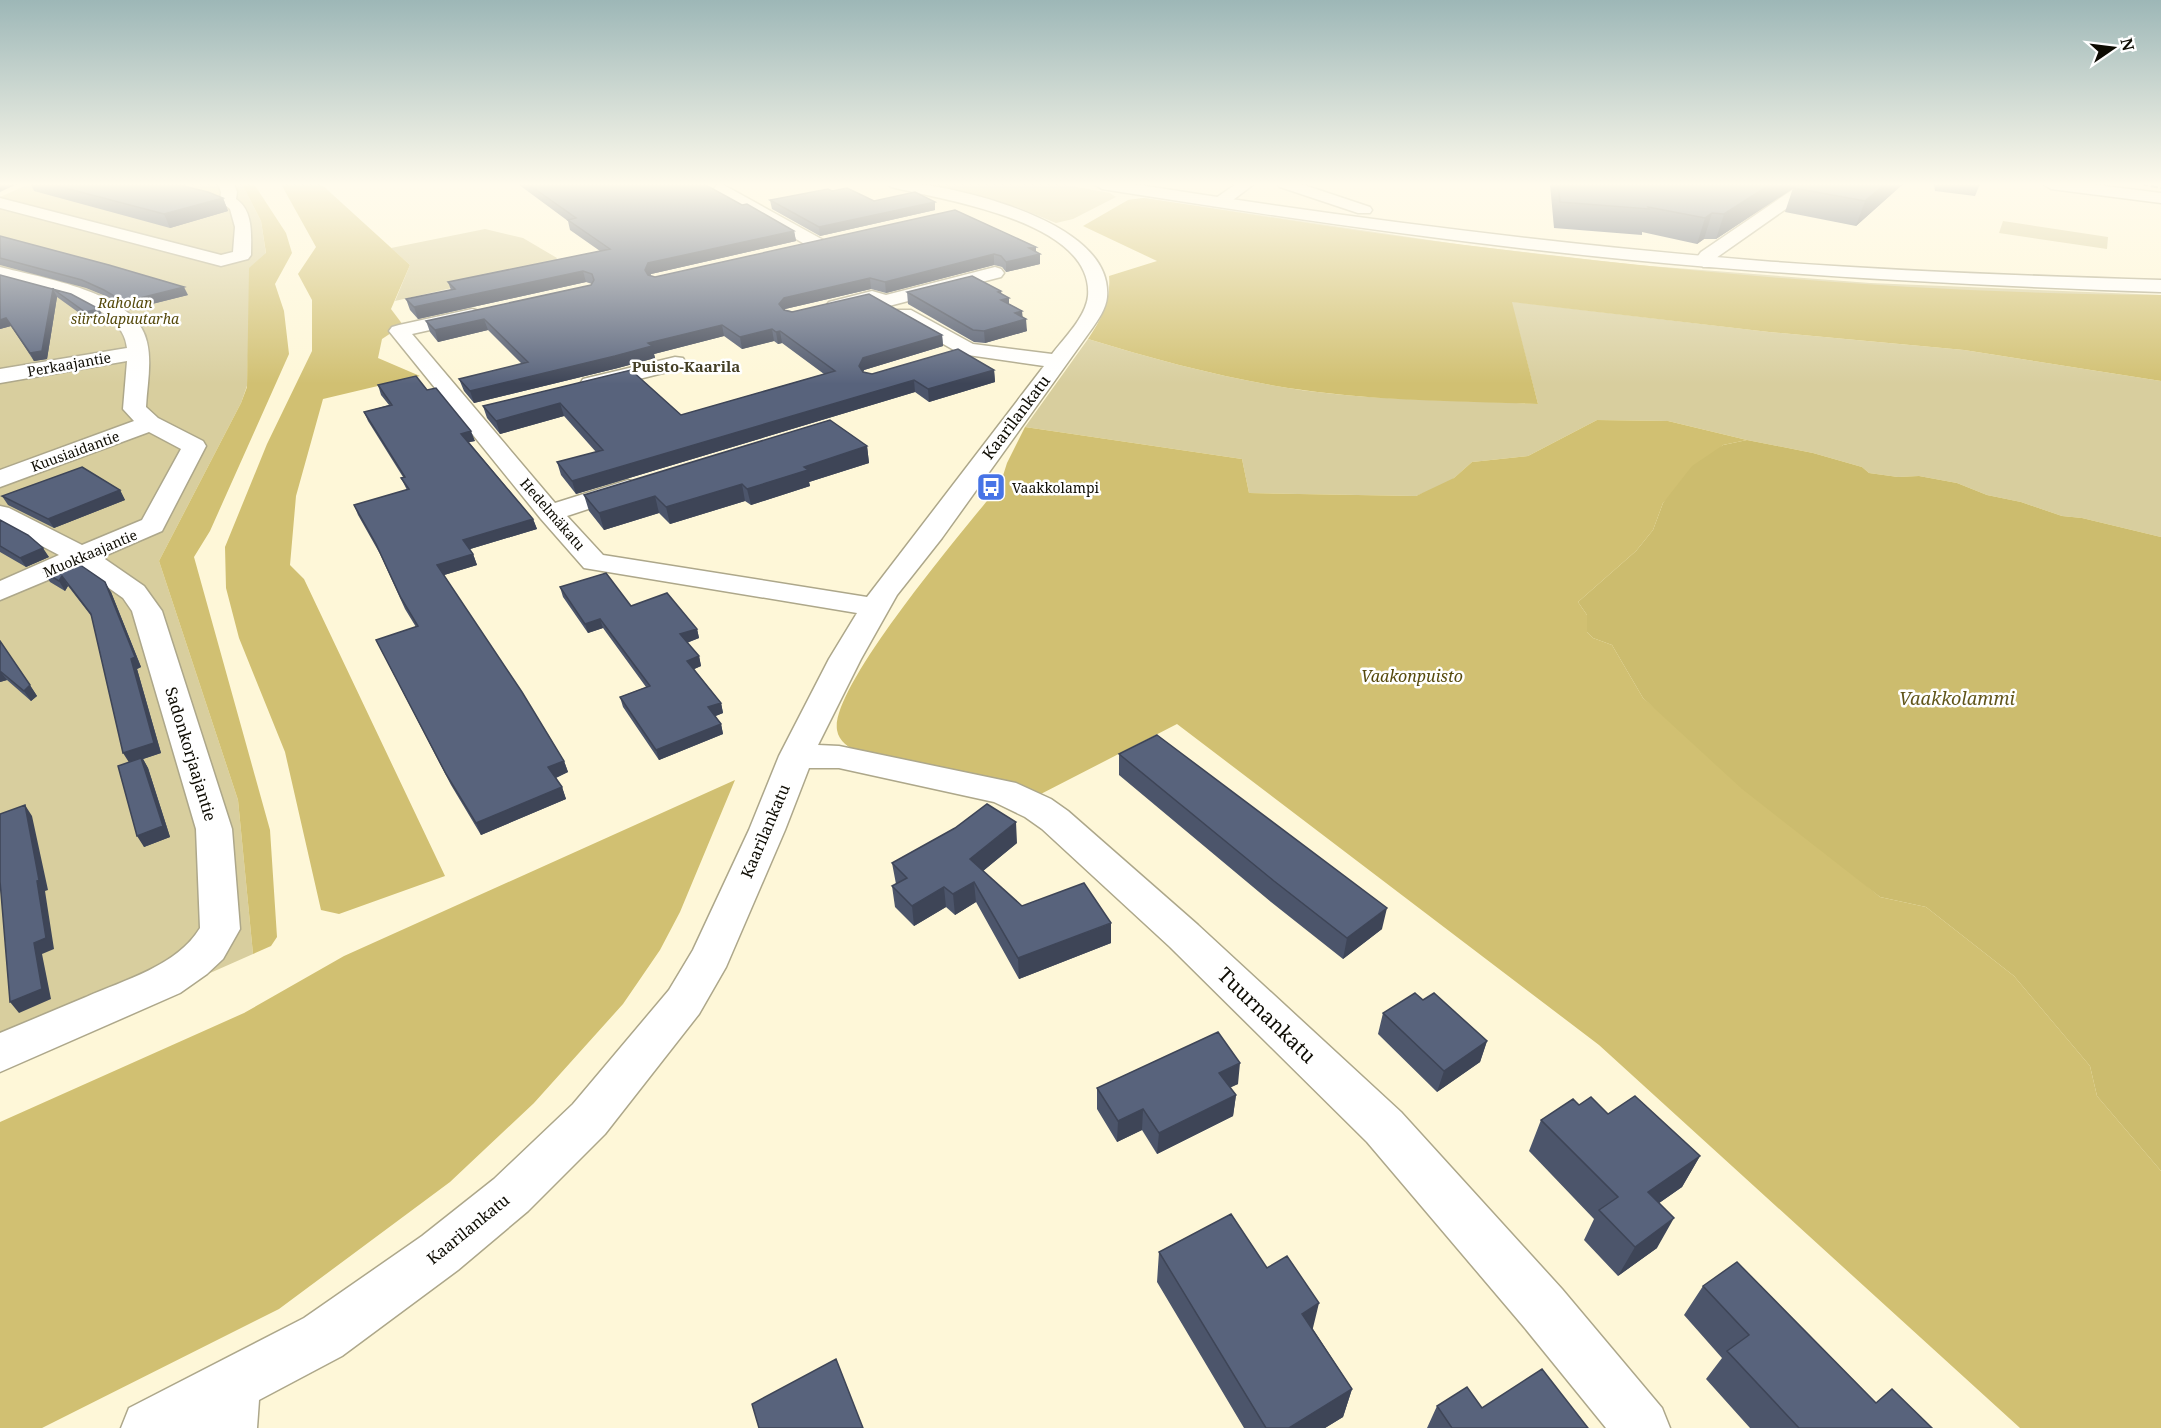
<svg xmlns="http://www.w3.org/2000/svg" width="2161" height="1428" font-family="'Noto Serif',serif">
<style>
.green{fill:#d8ce9e}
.forest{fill:#d1c072}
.water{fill:#ccbc6e}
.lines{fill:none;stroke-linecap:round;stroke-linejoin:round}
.minor-casing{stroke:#ada78a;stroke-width:3}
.major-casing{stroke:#ada78a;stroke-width:3}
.minor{fill:#fff;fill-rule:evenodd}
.major{fill:#fff;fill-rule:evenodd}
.rail{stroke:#686453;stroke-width:2;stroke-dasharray:7 3;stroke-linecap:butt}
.wall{fill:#4c556b}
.shaded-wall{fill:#3e4557}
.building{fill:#58637c;stroke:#3e4557;stroke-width:1.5}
.labels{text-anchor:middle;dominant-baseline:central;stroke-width:5;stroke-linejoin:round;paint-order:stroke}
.far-park-label{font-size:14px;font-style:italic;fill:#55490b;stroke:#fff}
.far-street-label{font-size:14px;fill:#0e0c03;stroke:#fff}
.far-poi-label{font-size:14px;fill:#0e0c03;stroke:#fff;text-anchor:start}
.far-neighbourhood-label{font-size:15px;font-weight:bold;fill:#433e24;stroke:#fff}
.street-label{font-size:16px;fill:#0e0c03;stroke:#fff}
.park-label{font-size:16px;font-style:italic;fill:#55490b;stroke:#fff}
.water-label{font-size:18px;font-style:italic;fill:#61551a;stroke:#fff}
.near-street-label{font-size:20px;fill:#0e0c03;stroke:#fff}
</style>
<rect width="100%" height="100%" fill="#fef7d8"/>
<path class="green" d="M29,184h213l19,37 5,33 -17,73 -2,59 -6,17 -82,158 79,239 15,154 -253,112v-869z
M918,184h142l50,9 6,4 -43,22 -17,4 -39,-16z
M1144,198l319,47 174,20 233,18 291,12 -646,7 254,30 195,18 197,31v156l-79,-19 -20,-2 -41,-14 -34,-7 -30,-12 -38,-7 -21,1 -29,-4 -7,-6 -49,-14 -66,-13 -79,-19 -71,-1 -69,36 -56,6 -19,17 -1,3 -36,14 -167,-3 -7,-34 -217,-32 63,-88c65,20 132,38 200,49 82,13 167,12 250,16l-27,-103 -383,-101z
M2003,221l105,16 -1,12 -108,-16z
M485,229l38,9 34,20 -1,2 5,3 -166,38 15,-36 -19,-17z"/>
<path class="forest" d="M242,184h12l32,49 6,20 -17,31 9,27 5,43 -79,177 -16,26 76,273 7,107 -6,9 -18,8 -15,-154 -79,-239 82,-158 6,-16 2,-119 17,-15 -5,-32z
M281,184h40l89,81 -19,44 12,16 -21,14 -4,19 42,18 -97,23 -27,97 -6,69 14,14 141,297 -106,38 -18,-4 -36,-158 -46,-114 -13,-50 -1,-41 42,-103 45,-93v-51l-14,-26 18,-27z
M1144,198c107,16 214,34 321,47 229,29 465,49 696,50v86l-197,-31 -195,-18 -257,-30 26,102c-83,-3 -168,-3 -250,-16 -68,-11 -135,-29 -200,-49 14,-21 23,-38 21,-63l48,-15 -74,-35 45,-26z
M1597,420l71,1 79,19 -24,5 -60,58 -10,27 -17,21 -58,51 9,13v17l6,6 19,7 31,53 237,199 46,10 88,69 76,90 7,30 64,75v257h-141l-421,-383 -422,-321 -142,73 -177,-44c-9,-6 -19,-11 -21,-23 -7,-44 131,-205 163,-245l7,-22 18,-36 217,32 7,34 167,3 38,-18 18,-16 56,-6z
M735,780l-55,132 -20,38 -37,54 -89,99 -84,79 -171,127 -237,119h-42v-306l244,-109 100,-57z"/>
<path class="water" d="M1747,440l66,13 49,14 7,6 29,4 21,-1 38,7 30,12 34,7 41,14 20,2 79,19v634l-64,-75 -7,-30 -76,-90 -88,-69 -46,-10 -138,-108 -99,-91 -31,-53 -19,-7 -6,-6v-17l-9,-13 58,-51 17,-21 10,-27 29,-37 31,-21z"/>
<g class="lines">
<g class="minor-casing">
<path id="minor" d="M218,184h16l3,8 -1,7c18,12 15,37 15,56l-3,4 -27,7 -221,-58v-10l221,57 12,-3 2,-25 -5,-18 -10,-8 1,-9z
M722,184l103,57 3,4 -3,4h-12l-97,-57 -2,-3 2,-3z
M888,184c11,0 22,-1 33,0 53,8 192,41 186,113 -1,12 -9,23 -16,33l-149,208 -45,57 -36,64 -43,86 21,1 177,37 35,16 17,12 130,114 203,187 161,177 100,119 8,20h-64l-82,-101 -157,-185 -197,-195 -128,-118 -17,-12 -31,-15 -155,-34h-30l-24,62 -59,137 -27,47 -94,120 -77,77 -70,59 -116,86 -83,44 -2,28h-136l8,-20 175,-90 118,-82 72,-57 79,-75 96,-114 24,-40 56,-120 30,-74 50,-97 28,-46 -273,-45 -43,-49 -152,-188 3,-4 7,-2 73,-16 7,2 3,4 -3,4 -67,15 143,169 73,-23 9,3 4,5 -4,5 -70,23 36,39 264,42 177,-231 -83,-12 -64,-36 -3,-4 3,-4h14l62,34 79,10c12,-16 34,-37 36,-58 6,-75 -145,-96 -197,-109z
M1236,184h18l-29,22h-12l-2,-3 2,-3z
M1277,184h24l69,23 2,3 -2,3h-12l-78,-26z
M1804,184l8,5 -2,3 -94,66 2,5 -3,4h-12l-5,-11 3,-4 97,-66z
M2043,184h46l72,9v10l-110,-14z
M0,267c41,11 137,25 147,75 5,21 0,44 -1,65l12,11 45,23 3,5 -44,85 -60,26 42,29 18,25 70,218 8,100 -17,30 -16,15 -27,19 -180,79v-39c29,-12 57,-24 86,-36 38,-17 91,-31 114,-69l-4,-99 -64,-218 -9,-13 -44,-31 -79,33v-19l59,-26 -59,-31v-18l9,2 73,37 60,-25 39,-71 -32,-17 -149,55v-17l134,-49 -11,-12 4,-48 -127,22v-14l127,-21c-4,-47 -90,-60 -127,-69z
M995,267l6,2 3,4 -3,4 -116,30 -14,-4 -35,9 -7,-2 -3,-4 3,-4 43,-11 14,4z
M675,357l8,1 3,5 -3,5 -92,23 -8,-2 -3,-5 3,-5z"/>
</g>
<g class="major-casing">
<path id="major" d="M1094,184h39c208,33 418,60 629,77 133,10 266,15 399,19v12c-177,-6 -353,-15 -529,-32 -177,-17 -354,-43 -530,-71z"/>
</g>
<use href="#minor" class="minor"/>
<use href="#major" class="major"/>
<path class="rail" d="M2141,184l20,4"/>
</g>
<path class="wall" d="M31,184h144l48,14 5,13 -58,17 -136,-37z
M518,184h186l38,21 52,26 2,10 -145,33 -1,2 5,1 381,-30v5l4,12 -34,8 -4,-5 -8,-2 -108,28 -15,-4 -86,20v1l157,25 1,11 -79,24 -1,2 9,2 122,-4 1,12 -66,20 -14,-10 -339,102 -15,-19 -4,-13 39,-10 -32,-36 -64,18 -13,-16 -4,-12 148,-36 50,45 143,-41 -42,-31 -4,1 -4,-3 -32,8 -18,-13 -70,18 1,4 -37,10 -144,35 -10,-12 -5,-12 63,-15 -34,-34 -50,12 -8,-10 -4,-11 165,-36 1,-1 -6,-2 -168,37 -8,-9 -4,-11 45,-9 -3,-8 152,-31 -30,-21 -2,-9z
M1550,184h353l-47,42 -71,-14 8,-24 -77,51h-12l-7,5 -55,-12v3l-88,-7z
M1934,184h46l-5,12 -40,-5z
M832,191l42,10 61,1v8l-115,26 -48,-27 -2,-9z
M0,236l188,59 -60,15 -20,-13 -22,-9 -86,-23z
M0,275l71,19 32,22 -14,4 -32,-23 -10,62 -13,2 -23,-35 -11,3z
M1001,291v3l8,10 13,7v6l5,14 -42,12 -11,-1 -66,-38 -1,-12z
M378,385l49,5 48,51 -6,1 64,77 4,10 -67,20 3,5 4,11 -33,10 120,186 4,11 -12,6 6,9 4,12 -85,36 -30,-50 -75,-145 40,-13 -11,-18 -25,-55 -22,-39 -4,-10 53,-15 -6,-12 2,-1 -35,-56 -4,-9 25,-7 -8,-10z
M867,446l2,17 -60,19 1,4 -59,19 -6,-4 -75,23 -11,-11 -55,17 -15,-19 -5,-16z
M120,490l5,10 -71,28 -46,-23 -6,-9z
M0,520l49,37 -23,10 -26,-15z
M44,572l67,20 30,75 -4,2 24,84 -18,6 5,9 22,69 -26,10 -15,-85 -37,-145 -24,-31 -3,5 -15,-9z
M560,587l71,19 66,23 2,9 -12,5 12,13 2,10 -7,3 27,34 2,10 -8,3 6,8 2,10 -64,26 -36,-53 -3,-10 26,-10 -43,-59 -15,5 -25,-36z
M0,641l37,55 -6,5 -24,-21 -7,2z
M1119,754l263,175 -39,30 -72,-57 -152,-127z
M1017,843l-34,28 39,35 89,37 -92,36 -43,-77 -21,13 -9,-8 -32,19 -19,-19 -3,-21 4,-2 -4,-21z
M1423,1000l64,41 -7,21 -43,30 -59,-58 5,-21z
M1238,1084l-8,3 6,8 -3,21 -76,38 -15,-24 -25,12 -20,-33v-21z
M1579,1105l29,9 92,42 -18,31 -23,16 -2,45 -39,28 -34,-36 10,-21 -65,-68 12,-31z
M1159,1252l108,16 46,61 39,60 -9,28 -18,11h-81l-87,-146z
M1703,1286l173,117 56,25h-182l-44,-49 16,-21 -38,-43z
M1437,1406l45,2 106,20h-161z"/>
<path class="shaded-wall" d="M0,184h17l-17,8z
M1771,184h29l-84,55 8,-25z
M1885,184h18l-47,42 9,-25z
M223,198l5,13 -58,17 -6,-14z
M935,202v8l-115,26 -1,-9z
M1712,213l-8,26 -7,5 8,-26z
M794,231l2,10 -145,33 -4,7 -2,-11 3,-7z
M1036,247v7h4v10l-34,8v-10l23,-14z
M994,254v11l-108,28 -1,-11z
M583,271l3,11 -168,37 -4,-12z
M870,278l1,11 -86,20 -4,6 -2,-11 5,-6z
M184,287l4,8 -60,15 -4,-8z
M53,289l4,8 -10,62 -13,2 -4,-8z
M1001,291l1,9 7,-2v11l-11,-5v-12z
M99,309l4,7 -14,4 -4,-8z
M1022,311l1,9 3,-1 1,12 -42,12 -1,-12 31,-18z
M6,318l5,8 -11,3v-9z
M484,319l4,11 -50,12 -3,-12z
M722,325l2,11 -70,18 1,4 -37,10 -144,35 -4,-12 178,-48z
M772,329l2,12 -32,8 -2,-12z
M780,331l2,12 -4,1 -2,-12z
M942,335l1,11 -79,24 -4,8 -1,-12 4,-8z
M994,370l1,12 -66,20 -1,-13z
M914,380l1,12 -339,102 -4,-13z
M560,403l4,13 -64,18 -4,-13z
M471,431l4,10 -10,2 -4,-9z
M867,446l2,17 -60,19 1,4 -59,19 -4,-16 57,-22z
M742,484l3,17 -75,23 -4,-17z
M120,490l5,10 -71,28 -6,-9z
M655,496l4,17 -55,17 -5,-17z
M533,519l4,10 -70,21 -4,-10z
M43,548l6,9 -23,10 -6,-9z
M473,554l4,11 -36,11 -4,-11z
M62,576l6,10 -3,5 -6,-10z
M105,582l6,10 30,75 -4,2 24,84 -18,6 5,9 22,69 -26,10 -7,-11 -7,-72 -7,-11z
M600,619l3,9 -15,5 -3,-9z
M697,629l2,9 -16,6 -3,-10z
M699,656l2,10 -11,5 -3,-10z
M0,671l7,9 -7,2z
M30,685l7,11 -6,5 -7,-10z
M721,703l2,10 -12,5 -3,-11z
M721,724l2,10 -64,26 -3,-10z
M564,761l4,11 -15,7 -5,-12z
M562,787l4,12 -85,36 -5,-12z
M25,805l7,11 16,74 -3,1 9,58 -12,5 9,45 -32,14 -9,-11 24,-59 3,-62z
M1016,822l1,21 -45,37 -2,-21z
M974,882l2,20 -21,13 -2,-21z
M944,887l2,20 -32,19 -2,-20z
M1387,908l-5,21 -39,30 4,-21z
M1111,923v20l-92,36 -1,-21z
M1487,1041l-7,21 -43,30 7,-21z
M1240,1063l-2,21 -21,10 2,-21z
M1236,1095l-3,21 -76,38 2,-21z
M1143,1109l-1,21 -25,12 1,-21z
M1700,1156l-18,31 -50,35 16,-30z
M1674,1218l-17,30 -39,28 17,-29z
M1319,1303l-7,29 -10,-18z
M1352,1389l-9,28 -18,11h-36z"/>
<path class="building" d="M50,184h125l33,8 15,6 -59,16z
M528,184h176l38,21 5,-1 47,27 -146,32 -3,7 3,5 7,2 300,-67 81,37 -7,1 11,6 -34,8 -5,-6 -7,-2 -109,28 -15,-4 -86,20 -5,6 5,6 8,2 77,-18 73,41 -79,23 -4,8 4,6 9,2 86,-25 36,21 -66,19 -14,-9 -342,101 -15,-19 46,-12 -43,-47 -64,18 -13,-15 148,-36 50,45 154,-44 -55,-40 -4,1 -4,-3 -32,8 -18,-12 -74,18 4,3 -37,10 -145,35 -11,-12 69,-17 -44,-43 -49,11 -9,-9 165,-36 3,-5 -2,-6 -9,-3 -169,36 -8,-8 49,-10 -7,-7 162,-33 -42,-29 8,-2z
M1558,184h213l-47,30 -12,-1 -7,5 -57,-11 1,2 -89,-7z
M1798,184h87l-20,17 -71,-13z
M847,188l27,13 41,-9 20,10 -116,25 -49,-27 58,-11 4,2z
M0,236l109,29 75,22 -60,15 -20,-12 -22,-10 -82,-22z
M0,275l71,19 28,15 -14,3 -32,-23 -11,62 -12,2 -24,-35 -6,2z
M972,276l29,15 -3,1 11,6 -8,2 21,11 -7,2 11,6 -42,12 -11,-1 -66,-38z
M416,376l11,14 9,-2 35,43 -10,3 72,85 -70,21 10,14 -36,11 85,127 42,69 -16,6 14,20 -86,36 -30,-49 -70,-134 42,-14 -17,-28 -25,-54 -22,-39 55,-16 -8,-11 4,-1 -41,-65 28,-7 -14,-20z
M830,420l37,26 -63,21 4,3 -61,19 -5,-5 -76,23 -11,-11 -56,17 -15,-18z
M82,467l38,23 -72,29 -46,-23z
M0,520l28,15 15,13 -23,10 -20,-12z
M73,560l32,22 30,75 -4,2 23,84 -31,10 -32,-139 -29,-38 -3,5 -15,-9z
M606,573l25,33 36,-13 30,36 -17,5 19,22 -12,5 34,42 -13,4 13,17 -65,26 -36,-53 30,-11 -50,-67 -15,5 -25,-37z
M0,641l30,44 -6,6 -24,-20z
M1157,735l230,173 -40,30 -73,-57 -155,-127z
M141,758l22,68 -26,10 -19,-70z
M987,804l29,18 -46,37 52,47 62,-23 27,40 -93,35 -44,-76 -21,12 -9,-7 -32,19 -20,-20 15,-8 -15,-15 63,-35z
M25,805l14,75 -2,1 9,57 -12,5 8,46 -32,13 -10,-121v-67z
M1415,993l8,7 11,-7 53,48 -43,30 -61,-58z
M1218,1032l22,31 -21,10 17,22 -77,38 -16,-24 -25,12 -21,-33z
M1635,1096l65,60 -52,36 26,26 -39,29 -36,-37 19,-13 -77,-77 32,-21 6,6 12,-8 17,17z
M1231,1214l36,54 20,-12 32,47 -17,11 50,75 -63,39h-23l-107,-176z
M1737,1262l139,141 16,-14 40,39h-133l-72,-77 22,-16 -46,-49z
M836,1359l27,69h-104l-7,-24z
M1542,1369l46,59h-136l-15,-22 30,-19 15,21z"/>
<linearGradient id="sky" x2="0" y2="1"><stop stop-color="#9db7b7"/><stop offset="0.48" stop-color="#fffbed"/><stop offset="1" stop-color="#fffbed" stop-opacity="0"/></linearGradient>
<rect width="2161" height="384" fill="url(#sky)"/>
<defs>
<g id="bus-square" transform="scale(1.5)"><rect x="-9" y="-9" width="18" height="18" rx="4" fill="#4774e6" stroke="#fff"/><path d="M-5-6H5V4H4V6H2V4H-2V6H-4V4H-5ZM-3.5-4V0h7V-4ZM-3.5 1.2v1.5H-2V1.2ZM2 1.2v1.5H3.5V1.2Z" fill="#fff"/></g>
</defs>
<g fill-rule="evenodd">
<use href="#bus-square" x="991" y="487"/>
</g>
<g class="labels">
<g class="far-park-label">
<text x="125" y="302">Raholan<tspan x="125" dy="16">siirtolapuutarha</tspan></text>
</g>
<g class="far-street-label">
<text transform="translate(69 364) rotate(-10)">Perkaajantie</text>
<text transform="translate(75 451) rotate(-20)">Kuusiaidantie</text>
<text transform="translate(553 514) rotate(49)">Hedelmäkatu</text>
<text transform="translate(90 553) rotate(-23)">Muokkaajantie</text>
</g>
<g class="far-poi-label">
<text x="1012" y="487">Vaakkolampi</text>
</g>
<g class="far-neighbourhood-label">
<text x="686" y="366">Puisto-Kaarila</text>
</g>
<g class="street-label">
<text transform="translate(1016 417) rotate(-53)">Kaarilankatu</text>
<text transform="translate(191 754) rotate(73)">Sadonkorjaajantie</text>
<text transform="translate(765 831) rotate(-67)">Kaarilankatu</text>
<text transform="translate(468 1229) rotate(-39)">Kaarilankatu</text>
</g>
<g class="park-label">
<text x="1412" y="676">Vaakonpuisto</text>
</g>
<g class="water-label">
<text x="1957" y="698">Vaakkolammi</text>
</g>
<g class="near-street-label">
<text transform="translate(1267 1015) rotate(44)">Tuurnankatu</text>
</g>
</g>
<g transform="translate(2113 48) rotate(76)" stroke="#ffffff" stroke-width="4.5" paint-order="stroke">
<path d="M0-4.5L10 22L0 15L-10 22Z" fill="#0e0c03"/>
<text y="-9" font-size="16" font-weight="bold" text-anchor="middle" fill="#0e0c03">N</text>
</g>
</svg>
